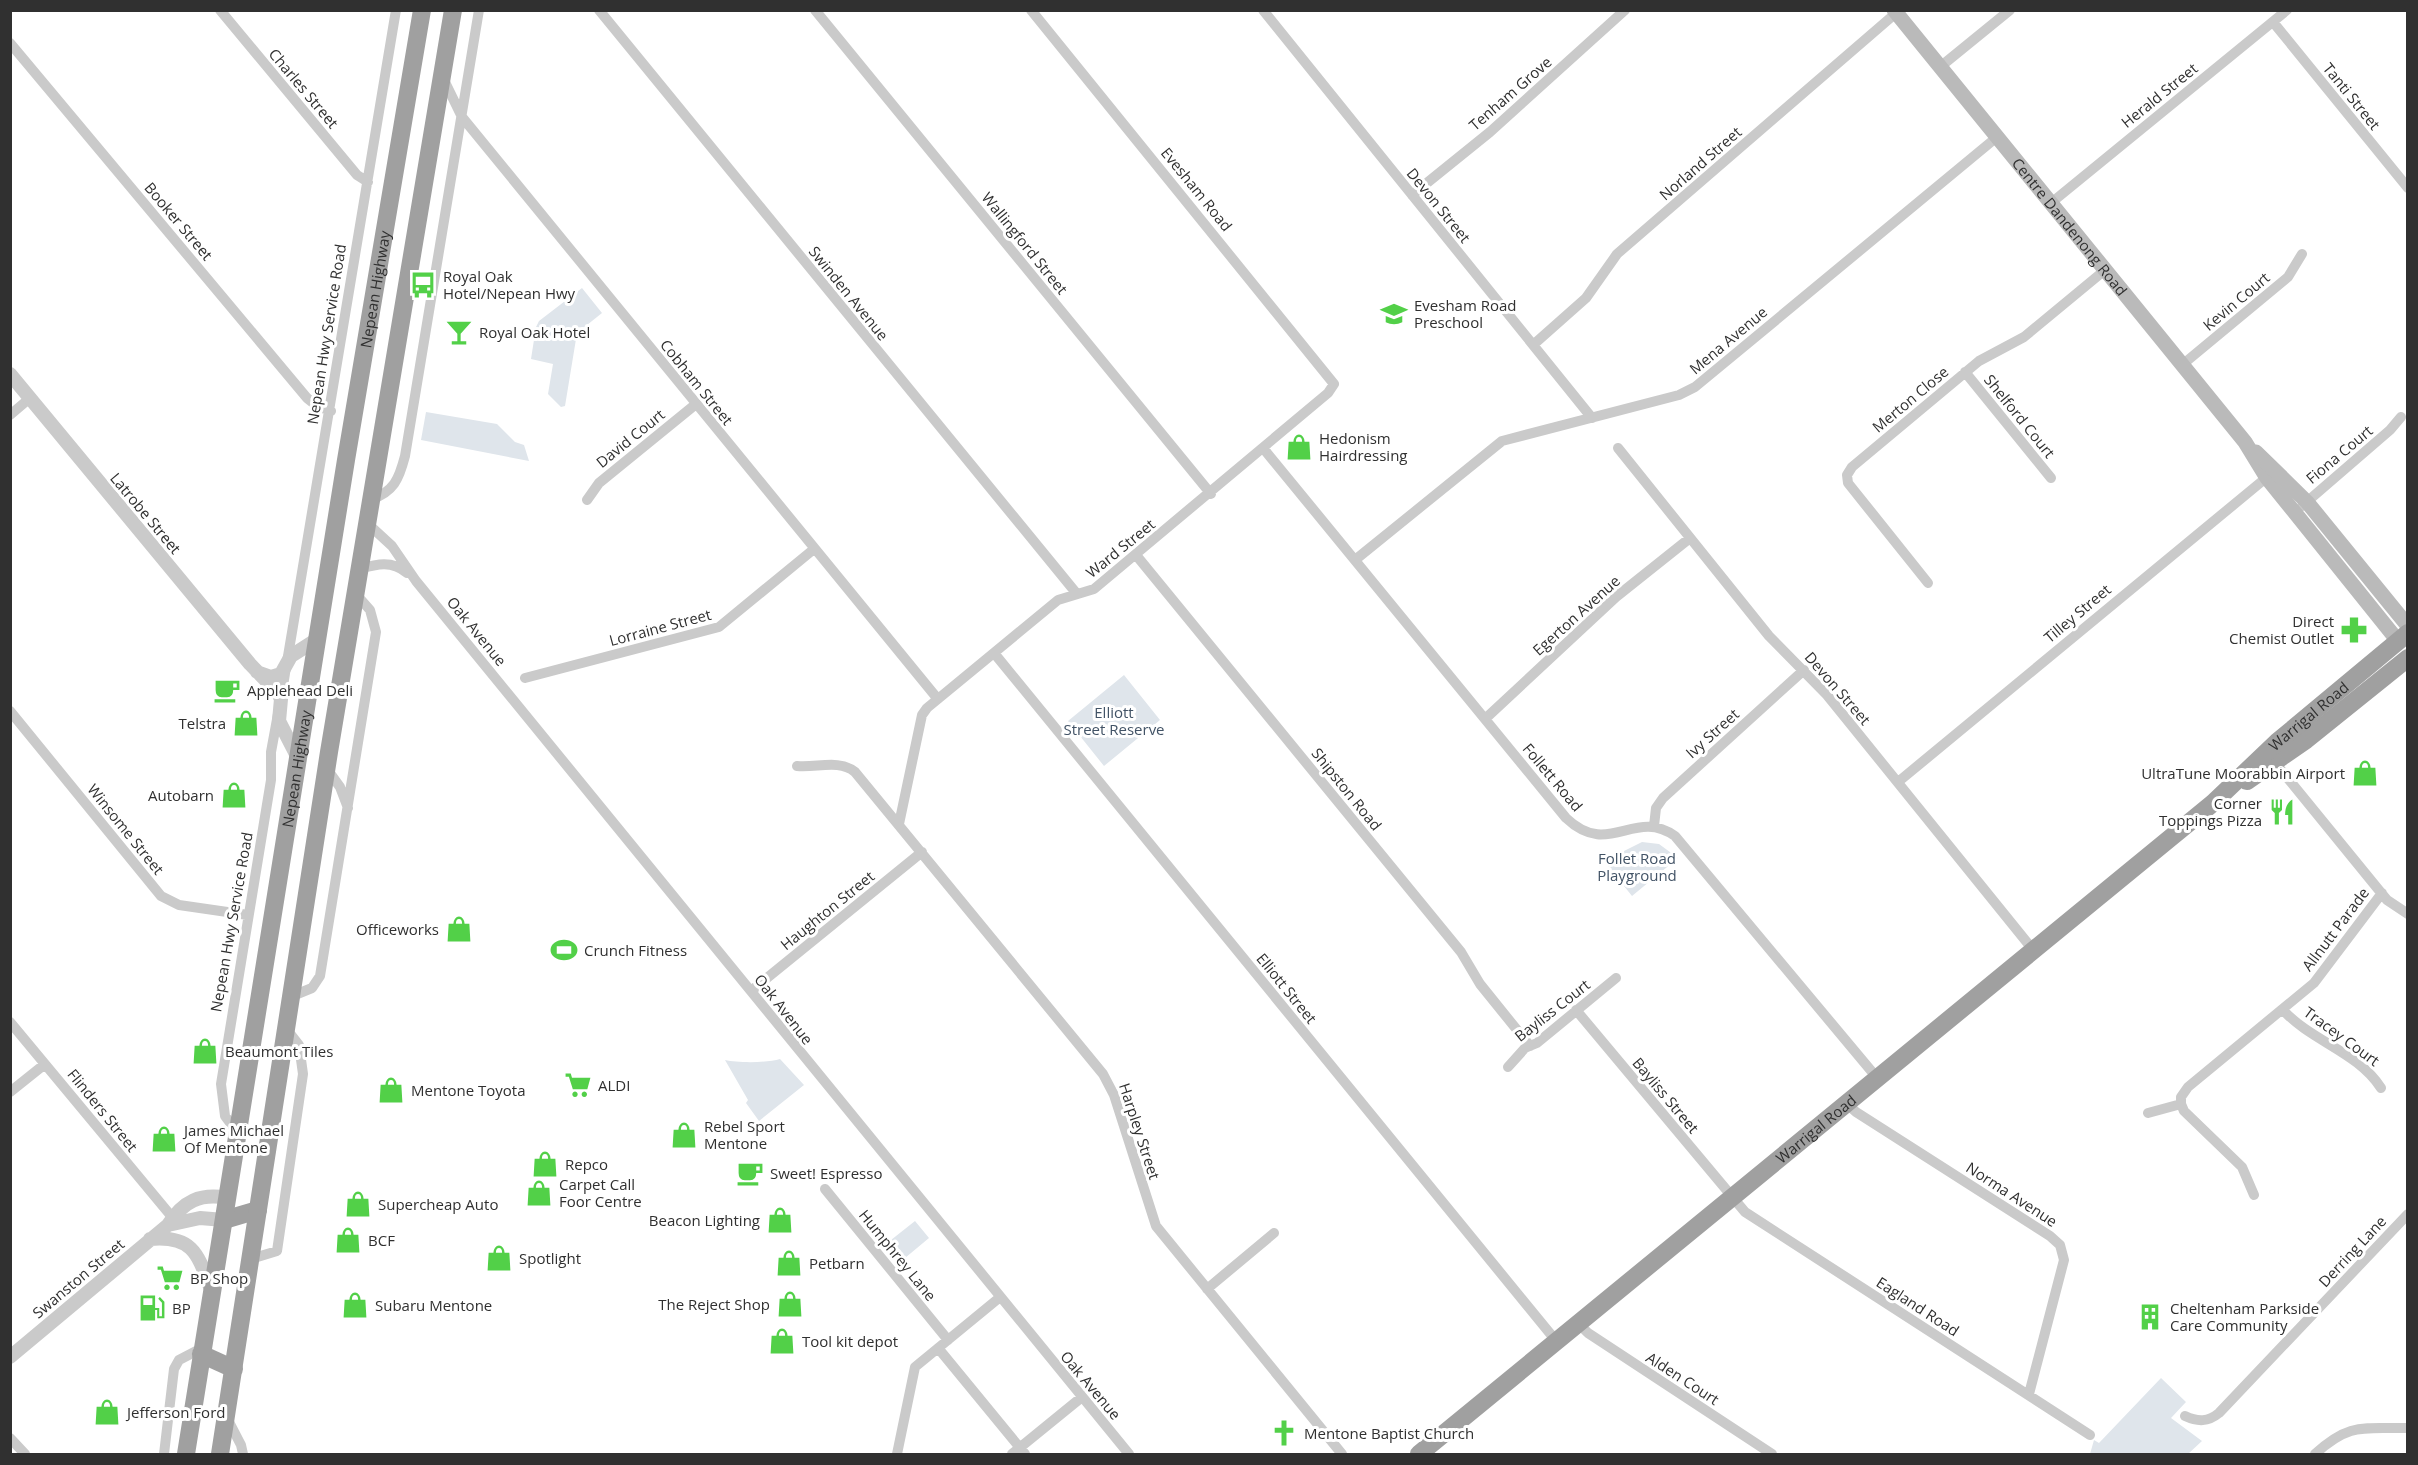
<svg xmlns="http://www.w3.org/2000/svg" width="2418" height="1465" font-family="'Open Sans',sans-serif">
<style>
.green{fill:#dfe5eb}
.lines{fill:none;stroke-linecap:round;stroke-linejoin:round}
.minor{stroke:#cacaca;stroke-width:10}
.tertiary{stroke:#cacaca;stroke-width:14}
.secondary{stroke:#bababa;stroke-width:15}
.trunk{stroke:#a0a0a0;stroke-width:18}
.labels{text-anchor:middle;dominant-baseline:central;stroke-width:6;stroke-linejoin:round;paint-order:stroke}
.street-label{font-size:15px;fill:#303030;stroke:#fff}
.poi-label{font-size:15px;fill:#303030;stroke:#fff;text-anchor:start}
.park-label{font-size:15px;fill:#425366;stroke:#fff}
</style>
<rect width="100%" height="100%" fill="#fff"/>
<path class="green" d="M582,288l20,25 -25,20 -12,73 -4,1 -13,-13 5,-30 -22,-5 5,-32 3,-6z
M426,412l71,12 18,18 9,3 5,16 -108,-21z
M1124,675l36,45 -56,46 -36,-45z
M1642,842l17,2 19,14 -46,38 -24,-30 16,-15z
M780,1059l24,26 -45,36 -13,-18 2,-3 -23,-40c13,3 42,3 55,-1z
M915,1221l14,17 -24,20 -14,-18z
M2161,1378l25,24 -15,16 31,23 -14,13h-98l4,-14 5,3z"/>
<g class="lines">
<path class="minor" d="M220,10l137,165 11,7
M599,10l478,584
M815,10l396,484
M1263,10l329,408
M2273,22l135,166
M10,43l297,355 10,8 14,5
M1940,67l70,-57
M443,78l19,39 475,581
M1412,195l78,-63 135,-122
M2051,203l236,-193
M1533,345l53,-47 31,-44 279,-241
M2182,365l106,-88 14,-23
M1965,372l86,106
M10,415l20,-17
M1263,448l303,370c43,41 68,-11 109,18l203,243
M1618,448l151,188 58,59 207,256
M370,500c24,-8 29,-21 35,-44l74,-446
M587,500l12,-17 97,-79
M2302,506l88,-76 11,-13
M367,523l25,23 24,35 713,873
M1136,555l325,397 19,32 50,62
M1355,560l147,-119 177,-46 16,-8 302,-250
M359,569c18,-5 33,-9 48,4
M1928,583l-80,-100 -1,-8 5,-8 127,-106 45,-24 81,-67
M994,653l563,689
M287,662l109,-652
M525,678l194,-51 95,-78
M281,699l5,-32
M10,711l151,185 18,9 69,10
M1485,719l131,-122 74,-59
M2272,759l115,141 21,14
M797,766c20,2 42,-7 58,6l248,302 11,21 42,131 186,228
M327,769l13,18 8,21
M1898,782l374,-309
M899,824l23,-109 5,-7 131,-108 36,-11 234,-196 6,-9 -303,-374
M1654,826l2,-18 7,-10 141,-128
M751,991l171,-139
M290,997l22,-9 8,-12 56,-344 -6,-22 -15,-17
M1576,1010l169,202 345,223
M2283,1010c28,31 75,42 98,78
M10,1022l162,195
M1508,1067l17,-19 12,-5 79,-65
M10,1092l35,-28
M1847,1104l9,8 194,124 10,9 4,15 -35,134
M2181,1104l3,7 58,56 12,28
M2148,1113l33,-9v-7l7,-10 126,-104 68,-90
M237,1132l-12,-16 -4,-32 50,-304v-28l7,-38
M825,1189l123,151
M251,1259l26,-8 26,-177 -4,-29 -14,-18
M1207,1289l67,-56
M1579,1324l9,9 184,121
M938,1348l87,106
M2185,1416c13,6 23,6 34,-3l189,-199
M227,1418l14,27 2,9
M10,1438l15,16
M164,1454l10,-85 5,-9 23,-12
M897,1454l18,-87 84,-69
M1012,1454l70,-57
M2315,1454c35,-32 48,-25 93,-26"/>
<path class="tertiary" d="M10,374l240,290 28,29 3,6 -2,22 19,37
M257,672l14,5 10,-3 10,-18 25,-16
M168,1225l32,-7 24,2
M150,1239c44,-4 48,16 62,53
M10,1357l158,-132c15,-24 32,-32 60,-27"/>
<g class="secondary">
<path id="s1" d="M1894,10l351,432 22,36 131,163"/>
<path d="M2256,452l51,50 101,124"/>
</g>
<g class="trunk">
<path d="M2247,781l59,-41 102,-82"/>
<path d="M224,1220l34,-10"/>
<path d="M201,1354l33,15"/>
<path id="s2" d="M186,1454l160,-994 76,-450"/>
<path d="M220,1454l109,-702 124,-742"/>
<path id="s3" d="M1419,1454l794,-651 64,-61 131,-109"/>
</g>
</g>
<defs>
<g id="bus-bare" transform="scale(2.07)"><path d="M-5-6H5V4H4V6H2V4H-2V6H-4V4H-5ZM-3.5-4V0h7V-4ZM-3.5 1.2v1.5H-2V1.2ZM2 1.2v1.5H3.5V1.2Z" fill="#52d048" stroke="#fff" stroke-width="2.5" paint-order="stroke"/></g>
<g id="school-bare" transform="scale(2.07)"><path d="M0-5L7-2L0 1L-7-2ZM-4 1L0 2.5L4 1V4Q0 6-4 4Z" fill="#52d048" stroke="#fff" stroke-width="2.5" paint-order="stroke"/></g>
<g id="bar-bare" transform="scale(2.07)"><path d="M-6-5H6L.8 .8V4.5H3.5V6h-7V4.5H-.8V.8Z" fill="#52d048" stroke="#fff" stroke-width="2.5" paint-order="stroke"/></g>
<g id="shop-bare" transform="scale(2.07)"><path d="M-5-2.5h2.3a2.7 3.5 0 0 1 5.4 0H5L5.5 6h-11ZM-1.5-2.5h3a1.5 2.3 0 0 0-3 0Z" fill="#52d048" stroke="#fff" stroke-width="2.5" paint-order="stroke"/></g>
<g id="pharmacy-bare" transform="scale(2.07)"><path d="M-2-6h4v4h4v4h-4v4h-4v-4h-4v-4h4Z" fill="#52d048" stroke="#fff" stroke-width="2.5" paint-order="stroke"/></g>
<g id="cafe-bare" transform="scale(2.07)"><path d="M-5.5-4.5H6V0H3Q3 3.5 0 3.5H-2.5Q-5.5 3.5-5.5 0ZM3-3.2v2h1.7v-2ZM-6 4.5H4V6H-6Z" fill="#52d048" stroke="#fff" stroke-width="2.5" paint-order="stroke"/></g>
<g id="restaurant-bare" transform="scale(2.07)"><path d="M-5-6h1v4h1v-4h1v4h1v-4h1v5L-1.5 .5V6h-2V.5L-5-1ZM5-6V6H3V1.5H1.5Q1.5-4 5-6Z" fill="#52d048" stroke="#fff" stroke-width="2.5" paint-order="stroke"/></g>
<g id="stadium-bare" transform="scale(2.07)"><path d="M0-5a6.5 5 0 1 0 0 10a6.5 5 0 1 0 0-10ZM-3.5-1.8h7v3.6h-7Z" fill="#52d048" stroke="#fff" stroke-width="2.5" paint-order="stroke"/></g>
<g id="supermarket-bare" transform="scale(2.07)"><path d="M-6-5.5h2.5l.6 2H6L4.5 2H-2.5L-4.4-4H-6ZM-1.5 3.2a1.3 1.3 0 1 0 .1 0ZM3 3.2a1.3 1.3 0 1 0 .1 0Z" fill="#52d048" stroke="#fff" stroke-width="2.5" paint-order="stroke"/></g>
<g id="fuel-bare" transform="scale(2.07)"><path d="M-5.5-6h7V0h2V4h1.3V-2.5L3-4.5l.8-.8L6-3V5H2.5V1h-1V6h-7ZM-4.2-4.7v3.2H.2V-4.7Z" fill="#52d048" stroke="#fff" stroke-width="2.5" paint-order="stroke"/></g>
<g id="building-bare" transform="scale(2.07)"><path d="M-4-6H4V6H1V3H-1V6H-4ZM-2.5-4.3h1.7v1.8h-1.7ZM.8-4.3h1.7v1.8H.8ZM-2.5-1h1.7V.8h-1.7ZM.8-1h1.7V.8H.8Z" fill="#52d048" stroke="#fff" stroke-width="2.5" paint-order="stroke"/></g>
<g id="church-bare" transform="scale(2.07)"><path d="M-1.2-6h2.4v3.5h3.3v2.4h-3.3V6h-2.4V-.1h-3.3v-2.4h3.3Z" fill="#52d048" stroke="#fff" stroke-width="2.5" paint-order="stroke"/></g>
</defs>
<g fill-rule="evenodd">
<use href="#bus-bare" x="423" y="285"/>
<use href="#school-bare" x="1394" y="314"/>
<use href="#bar-bare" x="459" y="332"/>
<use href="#shop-bare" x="1299" y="447"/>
<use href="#pharmacy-bare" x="2354" y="630"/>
<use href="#cafe-bare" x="227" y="690"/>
<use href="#shop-bare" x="246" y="723"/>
<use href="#shop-bare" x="2365" y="773"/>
<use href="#shop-bare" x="234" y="795"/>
<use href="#restaurant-bare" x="2282" y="812"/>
<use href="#shop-bare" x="459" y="929"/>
<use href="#stadium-bare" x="564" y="950"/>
<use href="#shop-bare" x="205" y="1051"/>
<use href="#supermarket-bare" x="578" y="1085"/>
<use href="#shop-bare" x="391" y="1090"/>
<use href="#shop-bare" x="684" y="1135"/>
<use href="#shop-bare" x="164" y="1139"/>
<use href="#shop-bare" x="545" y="1164"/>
<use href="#cafe-bare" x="750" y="1173"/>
<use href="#shop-bare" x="539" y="1193"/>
<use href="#shop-bare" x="358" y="1204"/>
<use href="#shop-bare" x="780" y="1220"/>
<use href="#shop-bare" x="348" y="1240"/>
<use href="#shop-bare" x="499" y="1258"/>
<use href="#shop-bare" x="789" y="1263"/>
<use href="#supermarket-bare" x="170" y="1278"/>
<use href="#shop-bare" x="790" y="1304"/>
<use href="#shop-bare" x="355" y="1305"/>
<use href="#fuel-bare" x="152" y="1308"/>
<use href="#building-bare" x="2150" y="1317"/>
<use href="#shop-bare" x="782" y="1341"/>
<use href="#shop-bare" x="107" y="1412"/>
<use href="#church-bare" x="1284" y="1433"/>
</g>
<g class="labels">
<g class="street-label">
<text transform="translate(304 88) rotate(50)">Charles Street</text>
<text transform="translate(1510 93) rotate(-41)">Tenham Grove</text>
<text transform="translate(2159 95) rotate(-39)">Herald Street</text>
<text transform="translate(2352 96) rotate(51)">Tanti Street</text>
<text transform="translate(1700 163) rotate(-41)">Norland Street</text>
<text transform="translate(1197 189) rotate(51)">Evesham Road</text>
<text transform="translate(1439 205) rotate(51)">Devon Street</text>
<text transform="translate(179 221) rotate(50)">Booker Street</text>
<text stroke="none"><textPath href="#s1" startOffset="279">Centre Dandenong Road</textPath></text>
<text transform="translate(1025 243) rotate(51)">Wallingford Street</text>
<text stroke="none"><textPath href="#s2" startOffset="1180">Nepean Highway</textPath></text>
<text transform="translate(849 293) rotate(51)">Swinden Avenue</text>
<text transform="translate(2236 301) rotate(-40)">Kevin Court</text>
<text transform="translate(326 334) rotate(-81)">Nepean Hwy Service Road</text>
<text transform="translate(1728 340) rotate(-40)">Mena Avenue</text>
<text transform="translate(697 382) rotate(51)">Cobham Street</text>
<text transform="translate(1910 399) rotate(-40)">Merton Close</text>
<text transform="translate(2020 416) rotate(51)">Shelford Court</text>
<text transform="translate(630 438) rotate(-39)">David Court</text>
<text transform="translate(2339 454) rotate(-40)">Fiona Court</text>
<text transform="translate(146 513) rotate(50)">Latrobe Street</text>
<text transform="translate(1120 548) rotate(-39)">Ward Street</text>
<text transform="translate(2077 613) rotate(-40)">Tilley Street</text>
<text transform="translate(1576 615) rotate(-42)">Egerton Avenue</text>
<text transform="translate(660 627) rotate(-15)">Lorraine Street</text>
<text transform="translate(477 631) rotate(51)">Oak Avenue</text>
<text transform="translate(1838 688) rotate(49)">Devon Street</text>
<text stroke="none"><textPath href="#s3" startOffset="1156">Warrigal Road</textPath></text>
<text transform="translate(1712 733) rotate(-42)">Ivy Street</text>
<text stroke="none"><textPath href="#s2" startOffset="694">Nepean Highway</textPath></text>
<text transform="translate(1553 777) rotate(50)">Follett Road</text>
<text transform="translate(1347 789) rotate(51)">Shipston Road</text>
<text transform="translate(126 829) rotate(51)">Winsome Street</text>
<text transform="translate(827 910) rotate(-39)">Haughton Street</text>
<text transform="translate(231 922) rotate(-80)">Nepean Hwy Service Road</text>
<text transform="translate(2335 929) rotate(-53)">Allnutt Parade</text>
<text transform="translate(1287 988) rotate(51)">Elliott Street</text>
<text transform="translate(784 1009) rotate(52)">Oak Avenue</text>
<text transform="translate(1552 1010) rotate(-38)">Bayliss Court</text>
<text transform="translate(2342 1036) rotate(36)">Tracey Court</text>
<text transform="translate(1666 1095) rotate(50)">Bayliss Street</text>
<text transform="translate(103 1110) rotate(51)">Flinders Street</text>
<text stroke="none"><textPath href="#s3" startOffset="513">Warrigal Road</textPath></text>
<text transform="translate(1140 1131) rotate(72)">Harpley Street</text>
<text transform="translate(2012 1194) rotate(33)">Norma Avenue</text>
<text transform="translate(2352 1251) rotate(-47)">Derring Lane</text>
<text transform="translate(898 1255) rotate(51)">Humphrey Lane</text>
<text transform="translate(78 1278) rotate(-40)">Swanston Street</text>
<text transform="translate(1918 1306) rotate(33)">Eagland Road</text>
<text transform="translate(1683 1378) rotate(33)">Alden Court</text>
<text transform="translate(1091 1385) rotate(50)">Oak Avenue</text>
</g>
<g class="poi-label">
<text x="443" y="276">Royal Oak<tspan x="443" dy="17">Hotel/Nepean Hwy</tspan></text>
<text x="1414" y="305">Evesham Road<tspan x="1414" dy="17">Preschool</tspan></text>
<text x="479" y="332">Royal Oak Hotel</text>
<text x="1319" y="438">Hedonism<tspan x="1319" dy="17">Hairdressing</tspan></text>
<text x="2334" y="621" text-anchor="end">Direct<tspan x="2334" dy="17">Chemist Outlet</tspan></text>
<text x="247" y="690">Applehead Deli</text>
<text x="226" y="723" text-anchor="end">Telstra</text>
<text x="2345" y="773" text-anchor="end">UltraTune Moorabbin Airport</text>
<text x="214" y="795" text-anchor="end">Autobarn</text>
<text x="2262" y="803" text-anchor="end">Corner<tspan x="2262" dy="17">Toppings Pizza</tspan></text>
<text x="439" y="929" text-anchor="end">Officeworks</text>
<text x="584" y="950">Crunch Fitness</text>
<text x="225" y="1051">Beaumont Tiles</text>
<text x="598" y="1085">ALDI</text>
<text x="411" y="1090">Mentone Toyota</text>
<text x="704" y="1126">Rebel Sport<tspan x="704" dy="17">Mentone</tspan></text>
<text x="184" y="1130">James Michael<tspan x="184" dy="17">Of Mentone</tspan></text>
<text x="565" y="1164">Repco</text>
<text x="770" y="1173">Sweet! Espresso</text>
<text x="559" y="1184">Carpet Call<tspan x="559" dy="17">Foor Centre</tspan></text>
<text x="378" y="1204">Supercheap Auto</text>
<text x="760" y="1220" text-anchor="end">Beacon Lighting</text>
<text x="368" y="1240">BCF</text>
<text x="519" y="1258">Spotlight</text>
<text x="809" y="1263">Petbarn</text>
<text x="190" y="1278">BP Shop</text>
<text x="770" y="1304" text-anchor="end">The Reject Shop</text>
<text x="375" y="1305">Subaru Mentone</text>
<text x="172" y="1308">BP</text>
<text x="2170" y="1308">Cheltenham Parkside<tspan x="2170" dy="17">Care Community</tspan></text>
<text x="802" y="1341">Tool kit depot</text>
<text x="127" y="1412">Jefferson Ford</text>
<text x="1304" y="1433">Mentone Baptist Church</text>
</g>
<g class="park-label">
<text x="1114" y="712">Elliott<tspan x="1114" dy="17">Street Reserve</tspan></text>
<text x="1637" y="858">Follet Road<tspan x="1637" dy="17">Playground</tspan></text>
</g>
</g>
<rect width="2418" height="1465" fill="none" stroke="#303030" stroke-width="24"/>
</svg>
